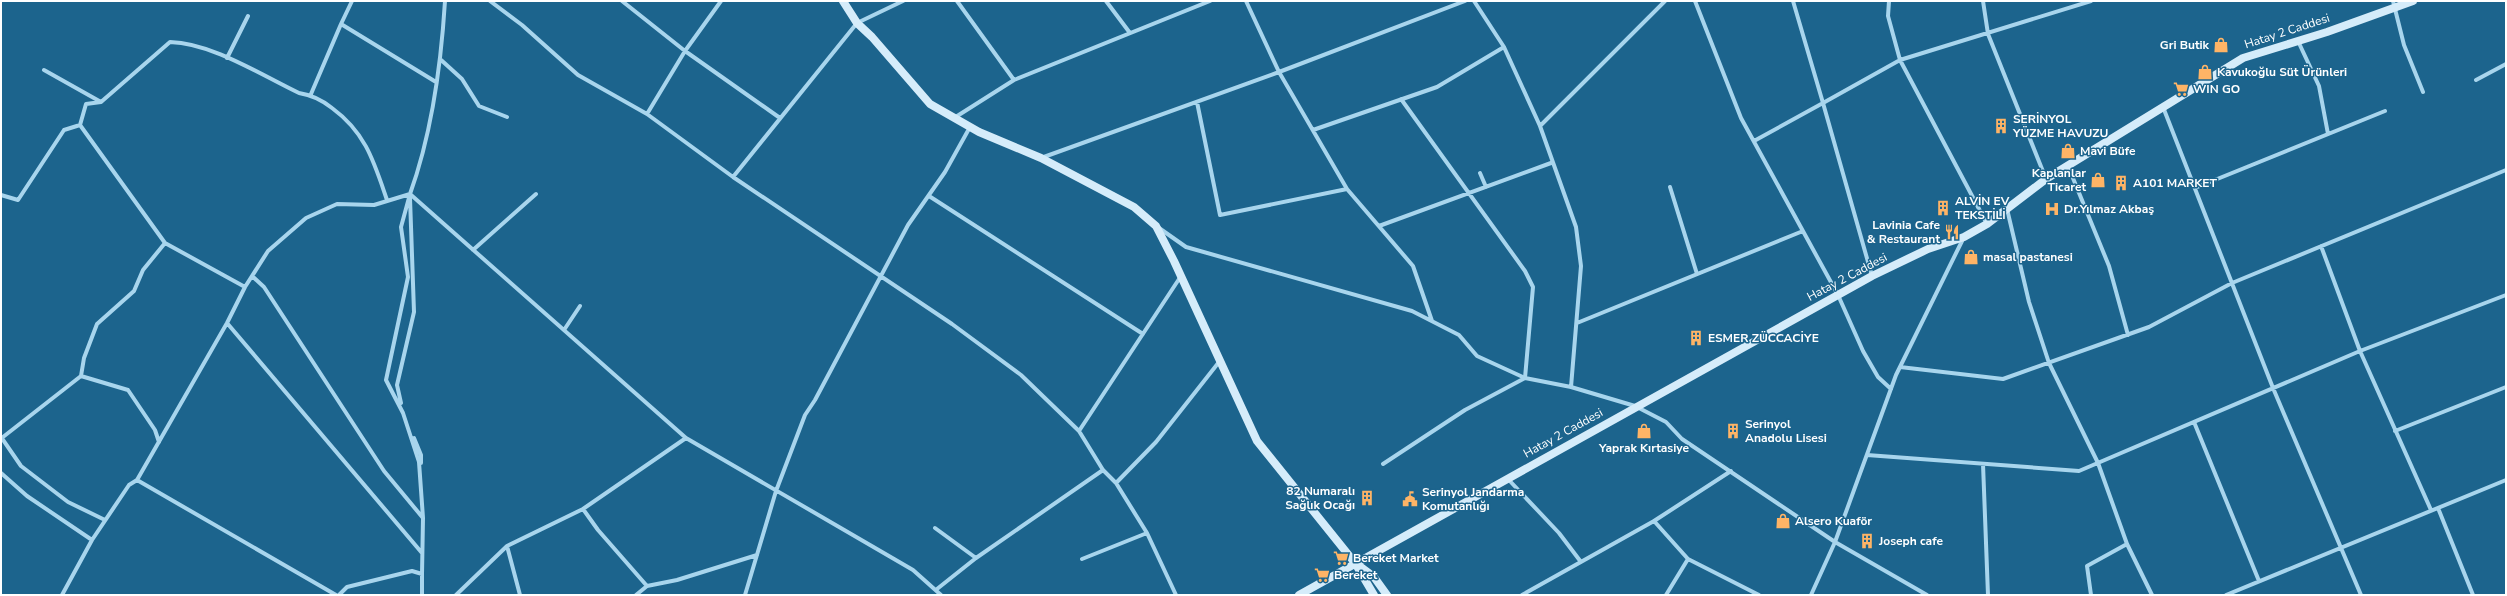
<svg xmlns="http://www.w3.org/2000/svg" width="2507" height="596" font-family="'Nunito Sans',sans-serif">
<style>
.lines{fill:none;stroke-linecap:round;stroke-linejoin:round}
.street{stroke:#a8d5ed;stroke-width:4}
.secondary{stroke:#d5ecfa;stroke-width:8}
.labels{text-anchor:middle;dominant-baseline:central;stroke-width:3;stroke-linejoin:round;paint-order:stroke}
.street-label{font-size:12px;fill:#fff;stroke:#1c648d}
.poi-label{font-size:12px;font-weight:bold;fill:#fff;stroke:#1c648d;text-anchor:start}
</style>
<rect width="100%" height="100%" fill="#1c648d"/>
<g class="lines">
<path class="street" d="M490,1l32,24 56,50 69,39 86,63 219,147 69,51 58,56
M622,1l63,50 95,67
M957,1l57,79
M1106,1l24,32
M1246,1l33,71 68,117 66,77 19,55
M1474,1l30,46 36,79 36,101 5,39 -10,121
M1695,1l46,117 97,177 25,56 15,26 13,12
M1793,1l30,102 77,-43 191,-59
M1889,1l-1,15 12,44 87,164
M1983,1l5,33 58,145
M2393,1l11,44 19,47
M341,24l11,-23
M2298,41l21,45 9,48
M227,58l21,-42
M440,59l22,20 17,27 28,11
M44,70l57,32 -15,2 -6,21 85,118
M2476,80l30,-16
M311,94l30,-70 95,58
M101,102l69,-60c42,1 91,33 129,51 13,2 23,7 33,15 34,25 42,54 55,92
M1197,102l23,113 127,-26
M2163,107l110,281 88,207
M647,114l38,-63 36,-50
M954,118l60,-38 196,-79
M1540,126l125,-125
M1313,130l124,-43 67,-40
M1754,141l69,-38 49,173
M1041,158l238,-86 186,-71
M2068,166l41,100 19,69
M1480,173l6,14
M733,177l124,-154 46,-22
M1670,187l27,87
M2195,188l190,-77
M410,194l276,244
M410,194l-9,33 7,50 -22,103 17,33 16,49 4,56
M1,195l17,5 46,-70 16,-5
M929,196l214,138
M2007,209l22,93 20,61 49,100 29,81 25,51
M1379,226l172,-63
M1159,228l27,19 226,64 47,24 18,21 48,22 46,9 64,19 31,16 16,17 153,103 92,53
M2321,246l39,105 71,159
M473,250l63,-56
M252,276l12,11 120,184 39,47 -1,56
M227,323l195,230
M1577,323l226,-92
M564,330l16,-24
M1900,367l103,12 146,-52 83,-44 274,-113
M81,376l47,14 27,40 4,12
M401,403l-4,-18 17,-73 -4,-114
M2194,422l65,159
M2395,431l111,-44
M1,437l20,29 47,36 37,18
M3,437l78,-61 3,-18 13,-34 37,-33 9,-21 22,-27 80,44
M414,438l7,17v8
M1867,455l212,16 281,-120 146,-56
M1383,464l82,-54 60,-32 8,-91 -8,-16 -124,-172
M1983,464l5,131
M1731,471l-77,50 34,38 71,36
M1,473l26,23 65,44
M1507,478l52,55 22,29
M137,480l199,115
M1116,483l40,-41 63,-80
M2438,508l35,87
M583,509l15,21 49,56
M935,528l41,30
M507,546l13,49
M1082,559l65,-26
M937,589l39,-31 127,-88
M62,595l30,-55 37,-55 8,-5 90,-157 18,-36 23,-36 38,-33 31,-14 37,1 36,-11c22,-61 31,-128 35,-193
M339,595l8,-8 65,-16 10,3v21
M456,595l51,-49 76,-37 103,-71 227,132 28,25
M636,595l11,-9 30,-6 80,-25
M745,595l31,-104 29,-76 10,-15 93,-175 37,-53 25,-45
M1176,595l-29,-62 -31,-50 -13,-13 -24,-39 102,-155
M1522,595l132,-74
M1666,595l22,-36
M1811,595l24,-53 61,-167 68,-138
M2091,595l-4,-29 40,-22
M2226,595l280,-115"/>
<path class="secondary" d="M843,1l14,22 15,14 58,67 49,28 62,26 93,49 22,19 18,35 83,180 98,122 19,32
M1358,565l16,12 13,18
M1299,595l573,-319 56,-27 36,-12 23,-13 59,-45 197,-121 84,-26 86,-31"/>
</g>
<defs>
<g id="shop-bare" transform="scale(1.2)"><path d="M-5-2.5h2.3a2.7 3.5 0 0 1 5.4 0H5L5.5 6h-11ZM-1.5-2.5h3a1.5 2.3 0 0 0-3 0Z" fill="#feb466" stroke="#1c648d" stroke-width="2.5" paint-order="stroke"/></g>
<g id="supermarket-bare" transform="scale(1.2)"><path d="M-6-5.5h2.5l.6 2H6L4.5 2H-2.5L-4.4-4H-6ZM-1.5 3.2a1.3 1.3 0 1 0 .1 0ZM3 3.2a1.3 1.3 0 1 0 .1 0Z" fill="#feb466" stroke="#1c648d" stroke-width="2.5" paint-order="stroke"/></g>
<g id="building-bare" transform="scale(1.2)"><path d="M-4-6H4V6H1V3H-1V6H-4ZM-2.5-4.3h1.7v1.8h-1.7ZM.8-4.3h1.7v1.8H.8ZM-2.5-1h1.7V.8h-1.7ZM.8-1h1.7V.8H.8Z" fill="#feb466" stroke="#1c648d" stroke-width="2.5" paint-order="stroke"/></g>
<g id="hospital-bare" transform="scale(1.2)"><path d="M-5-5h3v3.5h4V-5h3V5h-3V1.5h-4V5h-3Z" fill="#feb466" stroke="#1c648d" stroke-width="2.5" paint-order="stroke"/></g>
<g id="restaurant-bare" transform="scale(1.2)"><path d="M-5-6h1v4h1v-4h1v4h1v-4h1v5L-1.5 .5V6h-2V.5L-5-1ZM5-6V6H3V1.5H1.5Q1.5-4 5-6Z" fill="#feb466" stroke="#1c648d" stroke-width="2.5" paint-order="stroke"/></g>
<g id="civic-bare" transform="scale(1.2)"><path d="M-.6-6.5H3V-4.5H.6V-3L4-1V1h2V6H-6V1h2V-1L-.6-3ZM-1.2 2.5V6h2.4V2.5Z" fill="#feb466" stroke="#1c648d" stroke-width="2.5" paint-order="stroke"/></g>
</defs>
<g fill-rule="evenodd">
<use href="#shop-bare" x="2221" y="45"/>
<use href="#shop-bare" x="2205" y="72"/>
<use href="#supermarket-bare" x="2181" y="89"/>
<use href="#building-bare" x="2001" y="126"/>
<use href="#shop-bare" x="2068" y="151"/>
<use href="#shop-bare" x="2098" y="180"/>
<use href="#building-bare" x="2121" y="183"/>
<use href="#building-bare" x="1943" y="208"/>
<use href="#hospital-bare" x="2052" y="209"/>
<use href="#restaurant-bare" x="1952" y="232"/>
<use href="#shop-bare" x="1971" y="257"/>
<use href="#building-bare" x="1696" y="338"/>
<use href="#shop-bare" x="1644" y="431"/>
<use href="#building-bare" x="1733" y="431"/>
<use href="#building-bare" x="1367" y="498"/>
<use href="#civic-bare" x="1410" y="499"/>
<use href="#shop-bare" x="1783" y="521"/>
<use href="#building-bare" x="1867" y="541"/>
<use href="#supermarket-bare" x="1341" y="558"/>
<use href="#supermarket-bare" x="1322" y="575"/>
</g>
<g class="labels">
<g class="street-label">
<text transform="translate(2287 31) rotate(-18)">Hatay 2 Caddesi</text>
<text transform="translate(1847 277) rotate(-28)">Hatay 2 Caddesi</text>
<text transform="translate(1563 433) rotate(-29)">Hatay 2 Caddesi</text>
</g>
<g class="poi-label">
<text x="2209" y="45" text-anchor="end">Gri Butik</text>
<text x="2217" y="72">Kavukoğlu Süt Ürünleri</text>
<text x="2193" y="89">WIN GO</text>
<text x="2013" y="119">SERİNYOL<tspan x="2013" dy="14">YÜZME HAVUZU</tspan></text>
<text x="2080" y="151">Mavi Büfe</text>
<text x="2086" y="173" text-anchor="end">Kaplanlar<tspan x="2086" dy="14">Ticaret</tspan></text>
<text x="2133" y="183">A101 MARKET</text>
<text x="1955" y="201">ALVİN EV<tspan x="1955" dy="14">TEKSTİLİ</tspan></text>
<text x="2064" y="209">Dr.Yılmaz Akbaş</text>
<text x="1940" y="225" text-anchor="end">Lavinia Cafe<tspan x="1940" dy="14">&amp; Restaurant</tspan></text>
<text x="1983" y="257">masal pastanesi</text>
<text x="1708" y="338">ESMER ZÜCCACİYE</text>
<text x="1745" y="424">Serinyol<tspan x="1745" dy="14">Anadolu Lisesi</tspan></text>
<text x="1644" y="448" text-anchor="middle">Yaprak Kırtasiye</text>
<text x="1355" y="491" text-anchor="end">82 Numaralı<tspan x="1355" dy="14">Sağlık Ocağı</tspan></text>
<text x="1422" y="492">Serinyol Jandarma<tspan x="1422" dy="14">Komutanlığı</tspan></text>
<text x="1795" y="521">Alsero Kuaför</text>
<text x="1879" y="541">Joseph cafe</text>
<text x="1353" y="558">Bereket Market</text>
<text x="1334" y="575">Bereket</text>
</g>
</g>
<rect width="2507" height="596" fill="none" stroke="#ffffff" stroke-width="4"/>
</svg>
